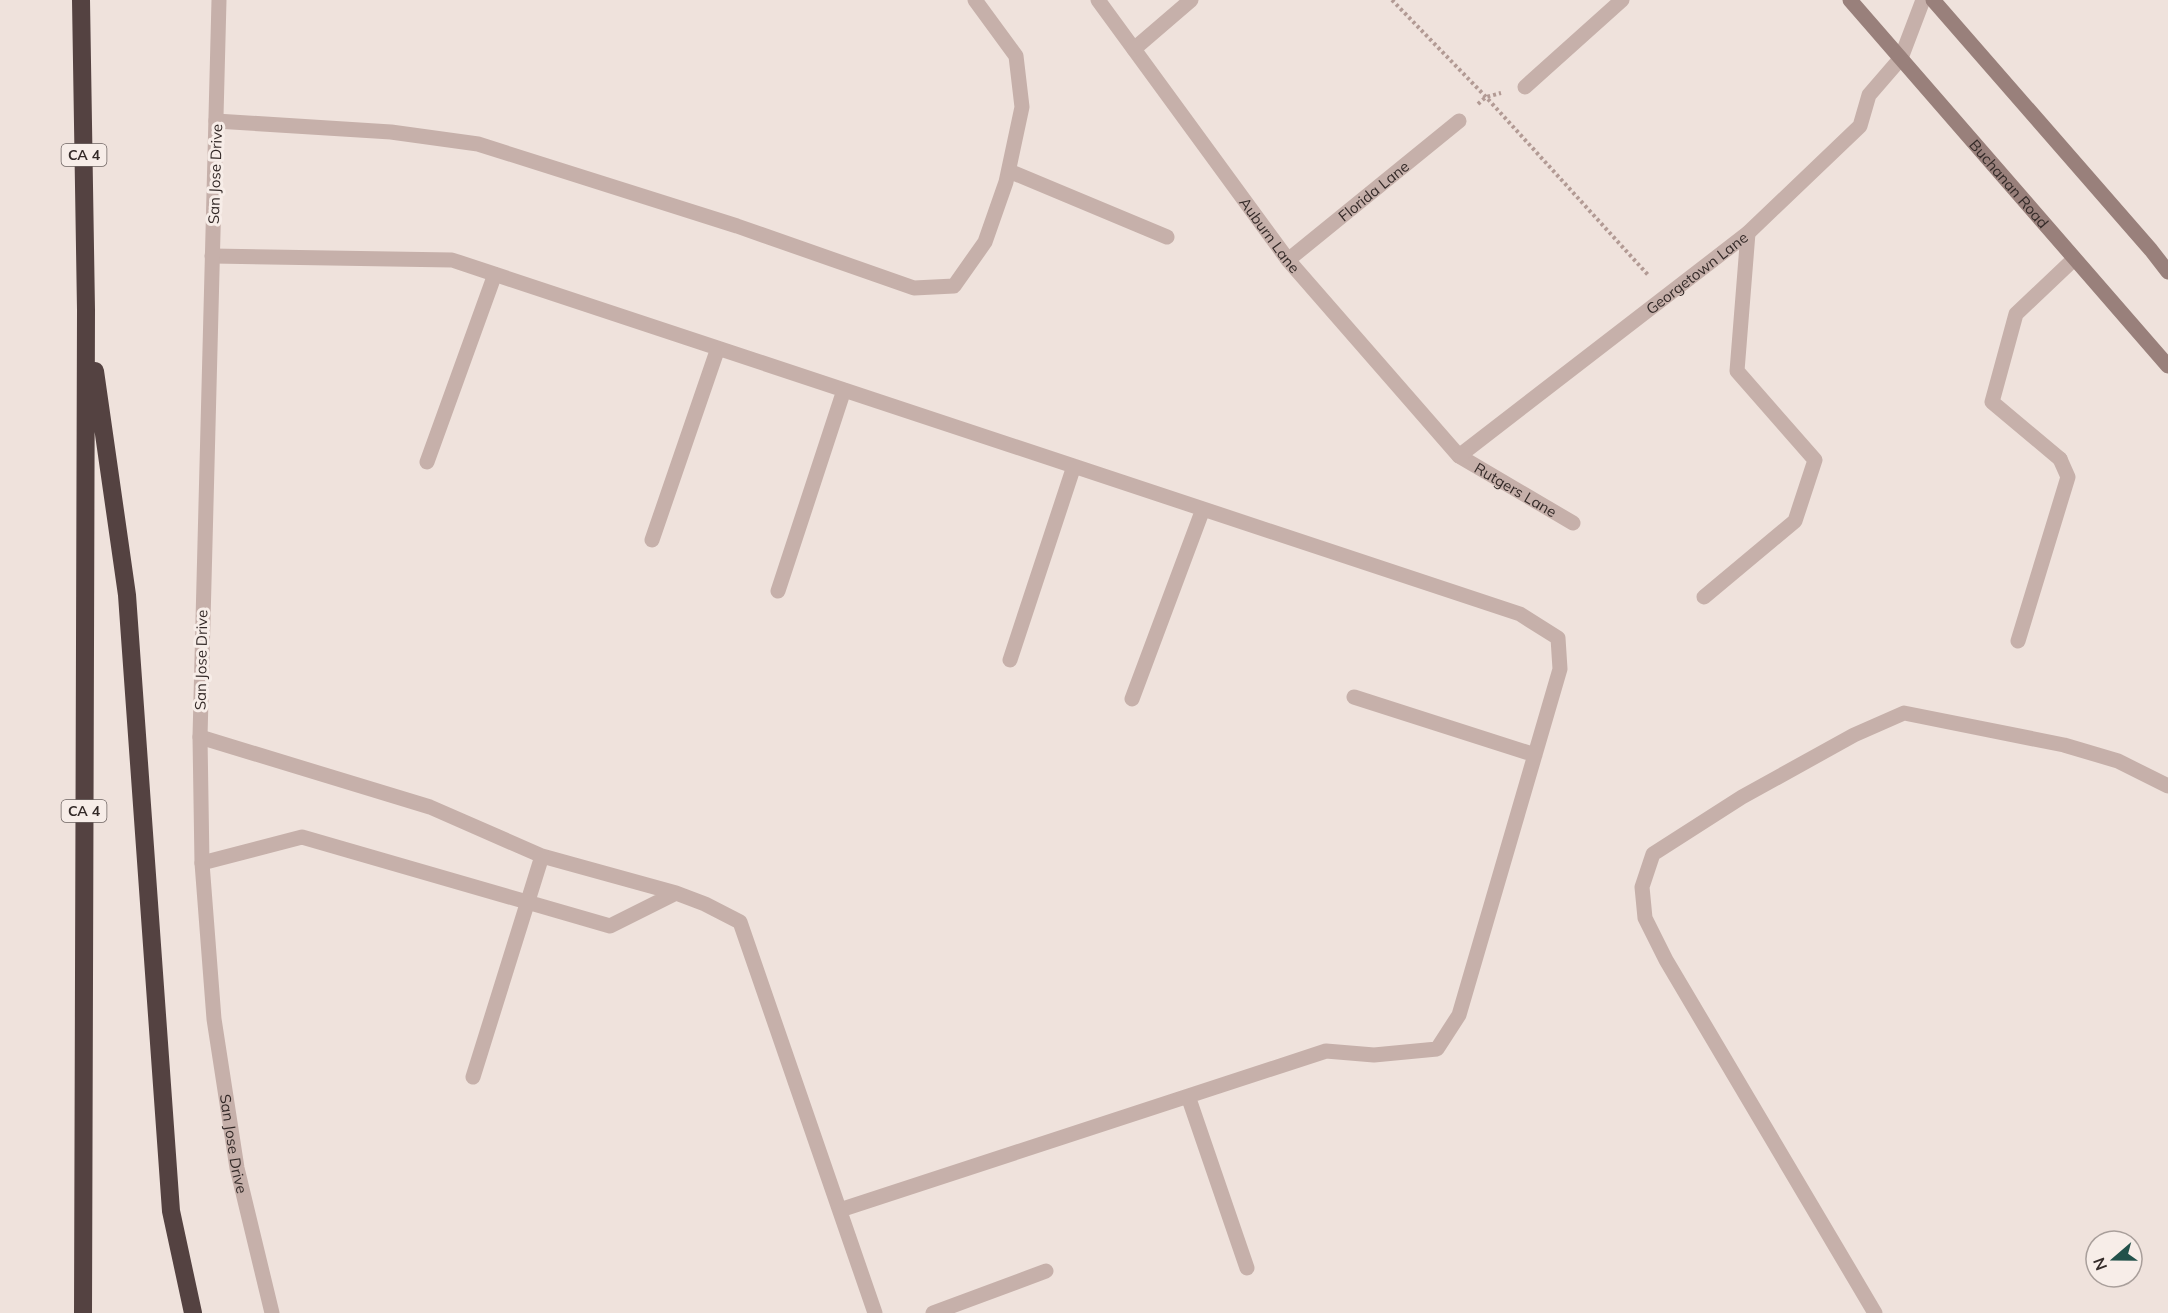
<svg xmlns="http://www.w3.org/2000/svg" width="2168" height="1313" font-family="Mulish,sans-serif">
<style>
.lines{fill:none;stroke-linecap:round;stroke-linejoin:round}
.path{stroke:#b29a94;stroke-width:4;stroke-dasharray:3 3;stroke-linecap:butt}
.service{stroke:#c6b0aa;stroke-width:15}
.minor{stroke:#c6b0aa;stroke-width:15}
.secondary{stroke:#99807b;stroke-width:15}
.motorway{stroke:#544241;stroke-width:18}
.labels{text-anchor:middle;dominant-baseline:central;stroke-width:6;stroke-linejoin:round;paint-order:stroke}
.shield{fill:#f7ede8;stroke:#6e6462;stroke-width:1.5}
.shield-label{font-size:14px;font-weight:bold;fill:#342a28}
.street-label{font-size:15px;fill:#342a28;stroke:#f7ede8}
</style>
<rect width="100%" height="100%" fill="#efe2dc"/>
<g class="lines">
<path class="path" d="M1392,0l94,97 163,179
M1478,104l8,-7 15,-4"/>
<path class="service" d="M216,121l175,11 87,12 259,82 177,62 40,-2 31,-44 21,-60 16,-75 -6,-51 -41,-56
M1009,171l158,66
M212,256l240,4 1068,354 38,24 2,31 -101,346 -22,34 -63,6 -48,-4 -486,159
M427,462l68,-188
M652,540l66,-192
M778,591l66,-201
M2018,641l50,-164 -8,-18
M1010,660l64,-194
M1354,697l181,58
M1132,699l71,-190
M200,737l230,70 112,49 134,37 29,11 35,18 135,391
M202,863l100,-26 308,89 66,-33
M473,1077l69,-221
M1188,1096l59,172
M933,1313l113,-42
M1875,1313l-209,-353 -21,-42 -3,-31 11,-33 89,-57 112,-62 50,-22 160,32 54,16 50,25"/>
<g class="minor">
<path id="s1" d="M219,0l-19,737 2,126 12,156 23,149 35,145"/>
<path id="s2" d="M1098,0l190,260 171,196 114,67"/>
<path d="M1134,49l57,-49"/>
<path d="M1525,87l97,-87"/>
<path id="s3" d="M1288,260l171,-139"/>
<path id="s4" d="M1459,456l289,-223 112,-107 9,-31 32,-37 22,-58"/>
<path d="M2060,459l-68,-57 24,-88 58,-55"/>
<path d="M1704,597l91,-76 20,-61 -78,-89 11,-138"/>
</g>
<g class="secondary">
<path id="s5" d="M1850,0l318,366"/>
<path d="M1933,0l218,250 17,22"/>
</g>
<path class="motorway" d="M81,0l5,310 -3,1003
M95,371l32,224 44,616 22,102"/>
</g>
<g class="labels">
<g class="shield">
<rect x="61.5" y="144" width="45" height="22" rx="4.5"/>
<rect x="61.5" y="800" width="45" height="22" rx="4.5"/>
</g>
<g class="shield-label">
<text x="84" y="155">CA 4</text>
<text x="84" y="811">CA 4</text>
</g>
<g class="street-label">
<text transform="translate(215 174) rotate(-88)">San Jose Drive</text>
<text stroke="none"><textPath href="#s5" startOffset="243">Buchanan Road</textPath></text>
<text stroke="none"><textPath href="#s3" startOffset="110">Florida Lane</textPath></text>
<text stroke="none"><textPath href="#s2" startOffset="291">Auburn Lane</textPath></text>
<text stroke="none"><textPath href="#s4" startOffset="300">Georgetown Lane</textPath></text>
<text stroke="none"><textPath href="#s2" startOffset="648">Rutgers Lane</textPath></text>
<text transform="translate(201 660) rotate(-89)">San Jose Drive</text>
<text stroke="none"><textPath href="#s1" startOffset="1146">San Jose Drive</textPath></text>
</g>
</g>
<g transform="translate(2114 1259) rotate(250)"><circle r="28" fill="#f7ede8" stroke="#a99f9b" stroke-width="1.5"/>
<path d="M0-4.5L10 22L0 15L-10 22Z" fill="#22514a"/>
<text y="-9" font-size="16" font-weight="bold" text-anchor="middle" fill="#342a28">N</text>
</g>
</svg>
